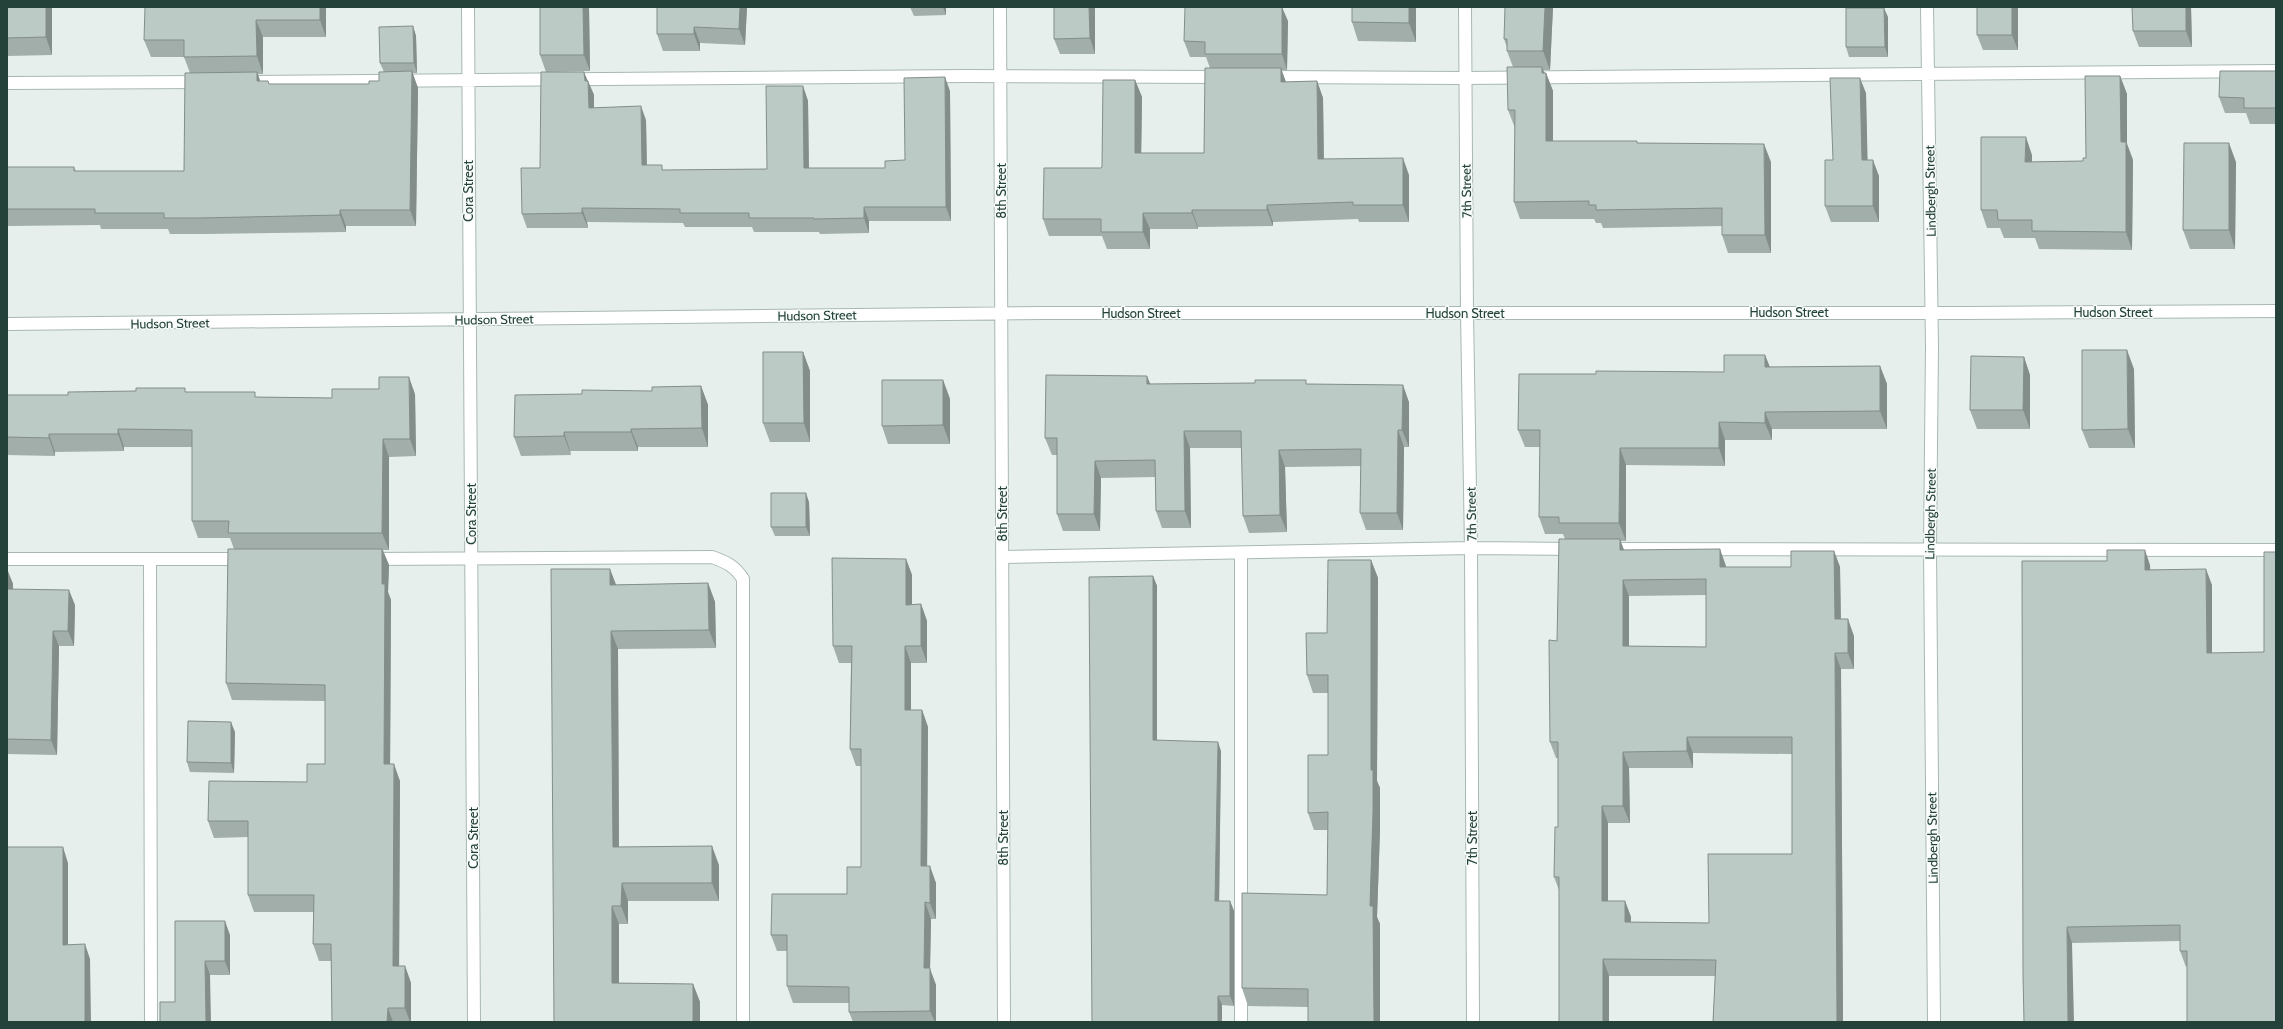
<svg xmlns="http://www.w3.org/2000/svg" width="2283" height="1029" font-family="Cabin,sans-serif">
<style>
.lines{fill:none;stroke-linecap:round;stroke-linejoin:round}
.minor-casing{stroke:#a8b8b2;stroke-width:14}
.minor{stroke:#fff;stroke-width:12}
.wall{fill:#a1aea9;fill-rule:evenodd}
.shaded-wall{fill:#838d89}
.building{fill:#bbcac4;stroke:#838d89;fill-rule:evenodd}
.labels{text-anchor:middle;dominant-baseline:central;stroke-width:3;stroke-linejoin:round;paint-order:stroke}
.street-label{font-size:13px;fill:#24423a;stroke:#f7fbf9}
</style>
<rect width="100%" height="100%" fill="#e6efeb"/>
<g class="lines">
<g class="minor-casing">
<path id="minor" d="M468,7l6,1015
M1000,7l4,1015
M1465,7l2,306 4,235 2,474
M1927,7l5,339 -2,202 4,474
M1269,77l195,1 812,-7
M253,82l713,-6 255,1
M7,83l194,-1
M7,324l1035,-11h926l308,-2
M1607,549l669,1
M1241,553v469
M1002,557l469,-9 104,1
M7,559h236
M150,559l1,463
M370,559l342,-2c14,5 23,9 31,22v443"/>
</g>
<use href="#minor" class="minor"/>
</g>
<path class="wall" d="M7,7h45v48l-45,1z
M326,7v30h-63v37h-5l2,7 9,3h100l10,-3 5,-9 -4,-9 33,-37 3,10 1,37h-5l6,15 -2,138h-70v6l-141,2h-35l-2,-5h-67l-1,-4 -93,1v-59h67l2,4h108l6,-98 -6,-16h-33l-7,-17z
M540,7h49l1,64 -44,1 -6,-17z
M747,7l-2,38 -45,-2v8h-37l-6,-17z
M910,7h36v8l-32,1z
M1095,7v47h-35l-6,-15z
M1352,7h64v35l-58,-1 -6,-19z
M1553,7l-3,63h-7l2,3h1l7,18v50l85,2 133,19v91h-43l-6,-18v-9l-119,2 -2,-5h-5l-2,-4h-74l-6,-17 1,-74 -7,-18 5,-43 -6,-16v-4l-3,-8z
M2018,7v43h-35l-6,-15z
M2191,7l1,40h-53l-6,-16z
M1888,17v40h-39l-3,-10z
M1288,21l-1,49h-6l5,12 31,-1 6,17 1,61 85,16v47h-50l-1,-3 -85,3v4l-75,1v2h-48v20h-43l-5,-13h-53l-6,-17 59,-52 33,-87 7,17 -1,56h63l6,-85 -4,-11h-16l-6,-16z
M2276,71v53h-26l-4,-11h-21l-6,-16z
M2120,76l7,18v50l6,16 -1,90 -93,-1 -4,-11h-31l-4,-10h-13l-6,-18 51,-55v7l51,-1 3,-3z
M588,81l6,14v13l52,12 1,45 17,5 103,-1 36,-83 5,15 1,67h76l20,-8 45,-69 1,130h-82v12l-49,1 -1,-2h-65l-2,-5h-67l-2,-4 -96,-1 1,6h-61l-5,-14 18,-46z
M1866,93l1,67 12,16v46h-48l-6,-16 8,-46z
M2236,162l-1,87h-45l-7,-19z
M803,352l7,19v71h-40l-7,-19z
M1765,355l5,12 110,-1 7,18v45h-115v11h-47v26l-99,-1v76h-6l4,9 102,16v1h65l43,-16 6,16 1,52 13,17v33h-13l2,353h-130l2,-46h-106v46h-50v-132l-5,-13 4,-50v-69h-2l-6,-16 15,-203 -2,-5h-18l-6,-17 1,-70h-15l-7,-17 78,-56 128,-2zM1706,595v52l-77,-1v-50zM1693,753l99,1v100l-83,69 -78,-1v-5l-6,-16h-17v-78h22l-1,-55h64z
M2024,357l6,18v54h-53l-7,-19z
M2134,369l1,79h-46l-7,-18z
M943,380l7,19v45h-62l-6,-18z
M1150,384h158l101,18v45h-5l-1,83h-37l-6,-17 1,-47 -76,1 2,65 -38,1 -6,-17 -1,-68h-52l1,80h-29l-6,-17 -1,-34 -54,1 -1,53h-37l-6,-17v-59h-5l-7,-17z
M701,386l7,19v42h-70v4h-68l1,4 -50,1 -7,-19 68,-43 70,-3z
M187,392l70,5 75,1 83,-4 1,62 -27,1v93h-6l6,15 -1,27 3,8 -1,164 10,17 -1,185h6l6,17v39h-79l-1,-61h-12l-6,-17v-32h-59l-6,-17v-58l-34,1 -6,-17 99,-39 18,-18v-63l-93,-1 -6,-17 8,-134 -4,-11h-32l-6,-17v-74h-68v4l-69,1v4l-48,-1v-60h61z
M809,502l1,34h-35l-4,-9z
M906,559l6,16v30l9,-1 6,17v42h-16v47h11l6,17 -1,139 9,17v36h-5l-1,50 6,16v37h-83l-4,-10v-9h-56l-6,-17v-35h-10l-6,-16 76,-41 14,-27v-101h-5l-6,-17 1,-86h-12l-6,-17z
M1371,560l7,18 -1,203 3,7v42l-3,87 3,7 -72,83 -60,-1 -6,-18 85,-93 1,-65h-14l-6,-17 20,-58v-62h-15l-6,-18 20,-42z
M2150,565v5l62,15v68l64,369 -89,-56 -1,1 -6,-16v-10l-108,2 -48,79z
M7,569l6,15v5l62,16 -1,41h-15l-2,109 -50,-1v1z
M1153,576l4,10v155l64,10 -2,150h11l4,10v95l-12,-1 -130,17z
M708,583l7,19 1,46 -98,1 1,198 100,18v36h-91v23h-9v59l74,1 7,18 -146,20 62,-437z
M235,732l-1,41 -44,-1 -3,-10z
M175,921l55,14v40h-20l-35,27z"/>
<path class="shaded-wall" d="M46,7h6v48l-6,-18z
M320,7h6v30l-6,-17z
M583,7h6l1,64 -6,-16z
M740,7h7l-2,38 -6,-16z
M943,7h3v8z
M1089,7h6v47l-5,-16z
M1282,7l6,14 -1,49 -5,-16z
M1409,7h7v35l-7,-19z
M1545,7h8l-3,63 -7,-19z
M2012,7h6v43l-6,-15z
M2186,7h5l1,40 -6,-16z
M1884,8l4,9v40l-3,-10z
M256,20l7,17v37l-6,-18z
M413,26l3,10 1,37 -3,-10z
M694,27l6,16v8l-6,-17z
M1542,67l4,11v-5l7,18v68l-7,-18 -4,-68z
M1281,68l6,17 -6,-3z
M412,71l6,17 -2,138 -6,-16z
M257,72l6,17 -6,-8z
M584,72l10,23v27l-5,-14 -4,-27z
M2120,76l7,18v50l6,16 -1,90 -6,-18 -5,-90z
M945,77l5,14 1,130 -5,-14z
M1860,78l6,15 2,83 -6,-16z
M1135,80l7,17 -1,73 -6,-17z
M1317,81l6,17 1,78 -6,-17z
M803,86l5,15 1,81 -5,-14z
M641,106l5,14 1,59 -5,-14z
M2026,137l6,18v25l-7,-18z
M2229,143l7,19 -1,87 -6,-19z
M1764,144l7,18v91l-6,-18z
M1403,158l6,17v47l-6,-17z
M1873,160l6,16v46l-6,-16z
M1267,205l6,17v4l-6,-16z
M864,207l5,14v12l-5,-15z
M582,208l5,14 1,6 -6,-15z
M340,210l6,16v6l-6,-17z
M1192,210l6,17v2l-6,-16z
M1143,213l7,16v20l-7,-17z
M2127,350l7,19 1,79 -7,-19z
M803,352l7,19v71l-6,-19z
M1765,355l7,18 -7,-6z
M2024,357l6,18v54l-7,-19z
M1880,366l7,18v45l-7,-18z
M1147,376l7,17 -7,-9z
M409,377l6,17 1,62 -6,-17z
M943,380l7,19v45l-7,-19z
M1403,385l6,17v45l-7,-17z
M701,386l7,19v42l-6,-19z
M1765,412l7,17v11l-7,-17z
M1719,422l6,18v26l-6,-18z
M118,429l6,18v4l-6,-17z
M631,429l7,18v4l-7,-19z
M1398,430l6,17 -1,83 -6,-17z
M1184,431l6,17 1,80 -6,-17z
M564,432l6,19 1,4 -7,-19z
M49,434l6,18v4l-6,-18z
M383,439l6,18v93l-7,-17z
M1620,448l6,17v76l-7,-18z
M1279,450l6,17 2,65 -7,-17z
M1095,461l6,17 -1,53 -6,-17z
M806,493l3,9 1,34 -4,-9z
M1620,539l6,17 -6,-6z
M382,549l7,16 -1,27 3,8 -1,181 -6,-17 -2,-180z
M1720,549l6,17v18l-6,-17z
M2145,550l5,15 1,21 -6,-16z
M1834,551l6,16 1,69 -6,-17z
M906,559l6,16v46l-6,-16z
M1371,560l7,18 -1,203 3,7v42l-3,87 3,7v98h-6l-4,-116z
M7,569l6,15 -1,20 -5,-15z
M610,569l7,18 -7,-2z
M2206,569l6,16v84l-5,-16z
M1153,576l4,10v164l-4,-10z
M1623,580l6,16v67l-6,-17z
M708,583l7,19 1,46 -7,-18z
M69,590l6,15 -1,41 -6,-15z
M921,604l6,17v42l-6,-17z
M1848,619l6,17v33l-6,-16z
M53,631l6,15 -2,109 -6,-15z
M611,631l7,18 1,217 -6,-19z
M905,646l6,17v63l-6,-16z
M1835,653l6,16 2,353h-6z
M922,710l6,17 -1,156 -6,-17z
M231,722l4,10 -1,41 -3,-10z
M1687,737l6,16v15l-6,-17z
M1218,742l3,9 -2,160 -4,-10z
M1623,752l6,16 1,55 -7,-17z
M394,764l6,17 -1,202 -6,-17z
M1602,806l6,17v94l-6,-16z
M712,846l7,19v36l-7,-18z
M63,847l5,16v97l-5,-15z
M930,866l6,17v36l-6,-16z
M622,883l6,18v23l-7,-18z
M1230,901l4,10v95l-4,-10z
M1625,901l6,16v22l-6,-17z
M925,902l6,17 -1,50 6,16v37h-1l-5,-11 -6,-43z
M612,906l7,18v78l-7,-19z
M225,921l5,14v40l-5,-14z
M2067,927l5,16 2,79h-6z
M85,944l5,15 1,63h-6z
M1603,959l6,17v46h-6z
M205,961l5,14 1,47h-5z
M405,966l6,17v39h-1l-5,-14z
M693,984l7,18v20h-7z
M1218,996l4,9v17h-4z
M388,1008l5,14h-6z"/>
<path class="building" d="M7,7h39v30l-39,1z
M145,7h175v13h-64l1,36 -73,1v-17h-40z
M540,7h43l1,48h-44z
M657,7h83l-1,22 -45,-2v7h-37z
M1054,7h35l1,31 -36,1z
M1185,7h97v47h-77v-12l-21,-1z
M1352,7h57v16l-57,-1z
M1505,7h40l-2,44h-36v-12h-3z
M1977,7h35v28h-35z
M2132,7h54v24h-53z
M1846,8h38l1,39h-39z
M413,26l1,37h-34l-1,-36z
M1507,67h35v6h4v68h91v2l127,1 1,91h-43v-27l-126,2v-5h-7v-4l-75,1 1,-92h-7z
M1205,68h76v14l36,-1 1,78 85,-1v47h-50v-3l-86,3v5h-75v3h-49v19h-42v-13h-58l1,-51h57l1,-1 1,-87h32v73h69z
M412,71l-2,139h-70v5l-141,3h-35v-5h-69v-4h-88v-42h67v4h110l1,-98 72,-1v9h11l1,3h100v-3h10v-9z
M2220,71h56v37h-32v-10l-25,-1z
M541,72h43l1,9h3l1,27 52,-2 1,59h20v5l105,-1 -1,-83h37l1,82h81v-7l20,-1 -1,-82 41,-1 1,130h-82v11l-50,1v-1h-65v-5h-69v-4l-98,-1v5l-60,1 -1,-46h19z
M2085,76h35l1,66h5v90l-94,-1v-11h-34l-1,-10h-16v-73h45l-1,25 58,-1v-3h3z
M1830,78h30l2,82h11v46h-48v-46h8z
M2184,143h45v87h-46z
M2082,350h45l1,79 -46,1z
M763,352h40l1,71h-41z
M1724,355h41v12l115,-1v45l-115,1v11l-46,-1v26h-99l-1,75h-60v-6h-20l1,-87h-22l1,-56h77v-3l128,1z
M1971,356l53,1 -1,53h-53z
M1046,375l101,1v8l108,-1v-3h51v4l97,1 -1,45h-4l-1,83h-37l1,-64 -82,1 1,65 -37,1 -2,-85h-57l1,80h-29l-1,-51 -60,1 -1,53h-37v-76h-12z
M379,377h30l1,62h-27l-1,94h-154l1,-12h-37v-91l-74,-1v5h-69v4l-42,-1v-42h61v-3l68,-1v-3h49v4h70v5l77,1v-9h47z
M882,380h61v45l-61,1z
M701,386l1,42 -71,1v3h-67v4l-50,1 1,-42 67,-1v-4l70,1v-4z
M771,493h35v34h-35z
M1559,539h61v11l100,-1v18h71v-16h43l1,68h13v34h-13l2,369h-124l3,-62 -113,-1v63h-44v-145h-5l1,-50h3v-85h-8l-1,-102 8,1zM1706,579v68l-83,-1v-66zM1687,737h105v117h-84l1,69 -84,-1v-21h-23v-95h21v-54l64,-1z
M228,549h154v35h3l-1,180h10l-1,202h12v42h-17l-1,14h-55l-1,-78h-18l1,-49h-66v-74h-40l1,-40 98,1v-18h18v-79l-99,-2z
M2107,550h38v20l61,-1 1,84 57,-1v-100h12v470h-89v-71h-7v-26l-113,2 1,95h-44l-1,-48 -1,-413h85z
M832,558l74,1v46l15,-1v42h-16v64h17l-1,156h9v37l-5,-1 -1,66h6v43l-81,1v-25l-62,-1v-51h-16l1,-41h75v-27h14v-118h-11l2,-103h-19z
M1328,560h43v210h2v42l-3,94h3l1,116h-66v-33l-66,-1v-95l85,2 1,-83 -20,1v-58h20v-80h-21l-1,-42h21z
M551,569h59v16l98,-2 1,47 -98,1 2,216 99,-1v37h-90l-1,23h-9v77l81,1v38h-139z
M1153,576v164l65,2 -3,159h15v95h-12v26h-126l-3,-445z
M7,589l62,1 -1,41h-15l-2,109 -44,-1z
M188,721l43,1v41l-44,-1z
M7,847h56v98l22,-1v78h-78z
M175,921h50v40h-20l1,61h-46v-20h15z"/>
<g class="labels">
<g class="street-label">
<text transform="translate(468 191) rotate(-90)">Cora Street</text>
<text transform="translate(1001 191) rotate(-90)">8th Street</text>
<text transform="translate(1466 191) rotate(-91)">7th Street</text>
<text transform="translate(1930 191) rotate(-91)">Lindbergh Street</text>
<text x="1789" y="312">Hudson Street</text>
<text x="2113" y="312">Hudson Street</text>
<text x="1141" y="313">Hudson Street</text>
<text x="1465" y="313">Hudson Street</text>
<text transform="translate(817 315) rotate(-1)">Hudson Street</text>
<text transform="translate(494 319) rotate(-1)">Hudson Street</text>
<text transform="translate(170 323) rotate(-1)">Hudson Street</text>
<text transform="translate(471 514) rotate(-90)">Cora Street</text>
<text transform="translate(1002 514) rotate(-90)">8th Street</text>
<text transform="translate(1471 514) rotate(-91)">7th Street</text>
<text transform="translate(1930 514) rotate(-89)">Lindbergh Street</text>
<text transform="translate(473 838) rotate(-90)">Cora Street</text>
<text transform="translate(1003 838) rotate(-90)">8th Street</text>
<text transform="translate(1472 838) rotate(-90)">7th Street</text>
<text transform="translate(1932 838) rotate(-91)">Lindbergh Street</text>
</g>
</g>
<rect width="2283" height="1029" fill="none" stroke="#24423a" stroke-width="16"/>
</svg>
